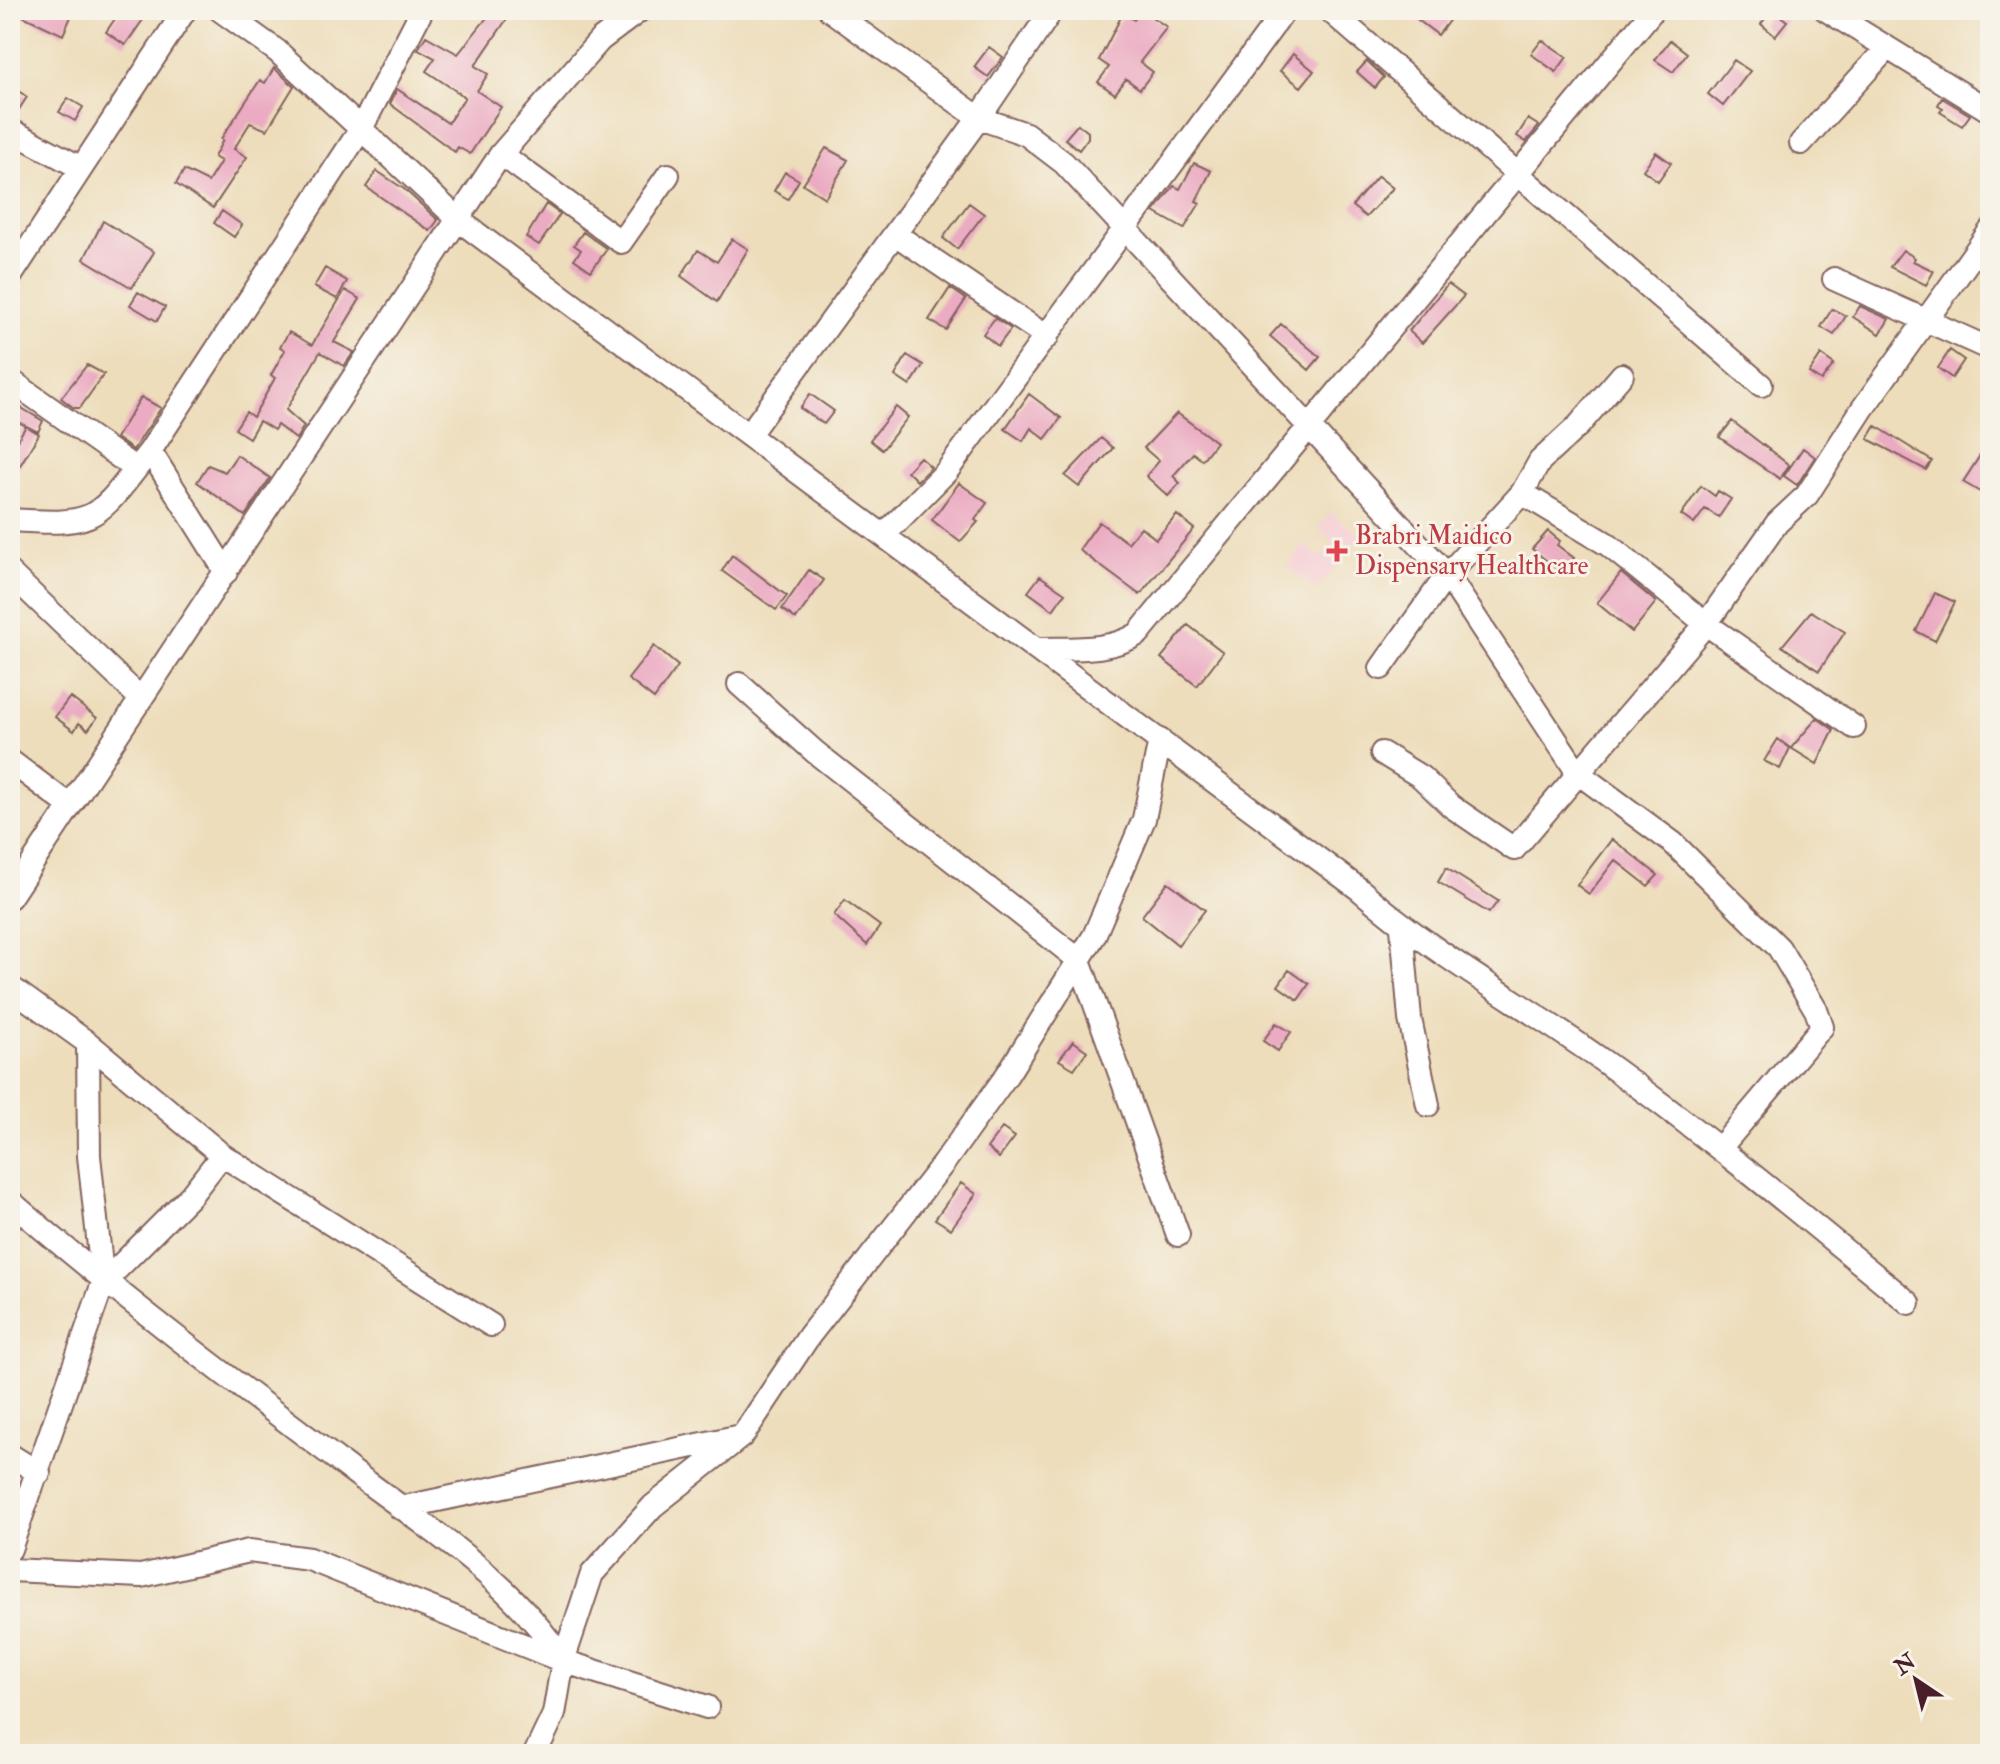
<svg xmlns="http://www.w3.org/2000/svg" width="2000" height="1764" font-family="'IM FELL Double Pica',serif">
<style>
.built{fill:#f6cfd5}
.building{fill:#ebabc2}
.lines{fill:none;stroke-linecap:round;stroke-linejoin:round}
.minor-casing{stroke:#83625d;stroke-width:26}
.minor{stroke:#fff;stroke-width:22}
.health-dot{fill:#e0444e;stroke:#f7f3e8;stroke-width:3}
.labels{text-anchor:middle;dominant-baseline:central;stroke-width:6;stroke-linejoin:round;paint-order:stroke}
.health-label{font-size:26px;fill:#be3a42;stroke:#f7f3e8;text-anchor:start}
</style>
<rect width="100%" height="100%" fill="#f7f3e8"/>
<filter id="ink" filterUnits="userSpaceOnUse"><feTurbulence type="fractalNoise" baseFrequency=".0125" numOctaves="2"/><feDisplacementMap in="SourceGraphic" scale="16" xChannelSelector="R" yChannelSelector="G"/><feConvolveMatrix kernelMatrix="1 2 1 2 8 2 1 2 1" color-interpolation-filters="sRGB"/></filter>
<filter id="wash" filterUnits="userSpaceOnUse"><feTurbulence type="fractalNoise" baseFrequency=".006" numOctaves="4" result="noise"/><feDisplacementMap in="SourceGraphic" scale="32" xChannelSelector="R" yChannelSelector="G"/><feGaussianBlur stdDeviation="1.8" result="paint"/><feColorMatrix in="noise" values="0 0 0 0 0 0 0 0 0 0 0 0 0 0 0 0 0 1.4 0 .05"/><feComposite in="paint" operator="in"/></filter>
<g filter="url(#wash)">
<rect width="100%" height="100%" fill="#edddbb"/>
<path class="built" d="M1331,512l29,23 -43,55 -30,-23 17,-23 18,13 12,-15 -16,-13z"/>
<g id="blocks">
<path class="building" d="M10,10h64l-11,25z
M121,10h29l-25,35 -19,-13z
M493,10h20l-38,56 13,8 -11,17 24,16 -31,47 -12,-7 -3,5 -65,-48 7,-15 51,34 17,-26 -39,-26 9,-13 -17,-9 8,-13 32,18z
M1141,10l26,17 -27,35 13,10 -13,17 -14,-10 -11,15 -17,-12 11,-15 -10,-7 24,-47 11,7z
M1425,10h32l-19,25 -20,-15z
M1772,10l15,11 -12,15 -14,-12z
M1542,40l25,17 -11,15 -25,-18z
M1670,40l17,13 -14,19 -18,-12z
M989,47l14,10 -15,20 -14,-10z
M1293,54l21,17 -13,16 -21,-16z
M1734,60l16,11 -27,35 -15,-12z
M1367,61l17,16 -9,11 -18,-16z
M274,68l20,18 -27,44 -17,-7 -16,26 13,8 -34,51 -37,-24 8,-14 24,12 13,-21 -7,-4 9,-17 -2,-1 39,-59 5,3z
M10,85l17,12 -13,20 -4,-1z
M68,98l15,9 -8,14 -16,-9z
M1942,98l28,17 -8,11 -22,-14 3,-4 -5,-3z
M1528,119l11,7 -13,16 -9,-6z
M1078,124l10,8v6l-9,12 -14,-11z
M826,148l22,12 -23,38 -22,-14z
M1656,152l15,11 -13,18 -15,-11z
M1194,163l17,8 -15,30 4,2 -16,26 -30,-17 20,-26 6,3z
M377,171l27,18 34,31 -8,11 -64,-44z
M785,172l14,8 -11,19 -14,-8z
M1378,176l15,12 -27,29 -14,-11z
M969,203l15,11 -27,35 -14,-11z
M546,204l14,10 -21,31 -13,-8z
M222,211l20,14 -8,12 -20,-14z
M103,221l51,31 -22,36 -48,-29z
M583,232l24,17 -16,22 -17,-12 7,-9 -7,-5z
M732,239l16,10 -31,53 -36,-26 17,-26 19,12z
M1903,250l12,8 -2,3 21,10 -8,14 -36,-18z
M325,268l22,13 -10,18 -23,-12z
M1448,284l16,12 -42,47 -13,-12z
M950,288l16,11 -20,31 -17,-10z
M345,290l15,9 -26,43 20,10 -10,14 -24,-14 -34,58 18,16 -8,13 -19,-14 -3,5 -15,-9 -10,17 -14,-9 11,-17 7,5 22,-39 -4,-3 14,-25 -5,-3 9,-15 23,13z
M138,292l27,15 -8,14 -27,-16z
M1860,306l29,13 -9,15 -27,-17z
M1832,309l14,7 -12,19 -13,-8z
M995,318l16,11 -13,17 -15,-12z
M1281,324l39,33 -11,13 -39,-34z
M1950,350l14,10 -12,18 -14,-10z
M907,355l16,10 -13,21 -15,-10z
M1821,355l13,9 -13,17 -12,-8z
M87,365l17,9 -24,34h-6l-13,-10z
M810,394l24,17 -10,13 -24,-16z
M1029,394l32,24 -16,21 -14,-11 -8,13 -18,-12z
M141,397l20,11 -28,42 -17,-12z
M10,401l33,20 -5,11 -28,-14z
M896,407l12,10 -26,33 -12,-10z
M1177,413l39,29 -14,18 -9,-7 -20,23 7,7 -12,13 -22,-20 13,-15 -15,-13z
M1732,421l57,44 -9,14 -61,-42z
M26,426l13,8 -29,48v-30z
M1876,426l56,35 -6,9 -58,-31z
M1101,438l12,10 -34,39 -14,-11z
M1990,440v36l-10,16 -17,-10z
M1803,448l12,9 -18,28 -13,-9z
M237,455l33,23 -25,38 -48,-34 11,-17 17,7z
M920,457l11,10 -14,14 -10,-10z
M959,483l28,20 -12,17 3,2 -18,20 -28,-22z
M1701,486l14,10 3,-5 13,8 -12,18 -14,-8 -11,15 -13,-9z
M1177,515l17,14 -54,66 -61,-45 20,-28 29,21 13,-16 15,12z
M1548,531l12,10 -3,4 17,13 -12,15 -30,-24z
M732,555l55,41 -11,14 -54,-39z
M809,570l15,10 -28,39 -14,-10z
M1621,573l35,29 -24,30 -35,-29z
M1040,576l25,17 -12,17 -25,-18z
M1935,593l20,9 -20,39 -19,-10z
M1811,611l34,21 -26,39 -37,-25z
M1188,625l35,27 -26,34 -36,-28z
M654,646l24,20 -24,33 -26,-20z
M70,697l27,21 -9,12 -9,-7 -5,8 -19,-14z
M1817,718l17,12 -17,34 -26,-16z
M1778,739l12,9 -10,21 -16,-8z
M1612,839l46,36 -10,11 -33,-26 -26,34 -12,-9z
M1446,868l52,33 -9,12 -51,-31z
M1168,882l37,28 -27,35 -36,-29z
M845,900l35,26 -13,19 -33,-30z
M1289,970l20,14 -11,16 -20,-14z
M1276,1023l15,9 -13,19 -15,-10z
M1073,1041l14,10 -13,18 -15,-9z
M1002,1128l13,9 -16,21 -12,-10z
M961,1183l15,11 -25,35 -16,-10z"/>
</g>
</g>
<g filter="url(#ink)">
<use href="#blocks" fill-opacity="0" stroke="#83625d" stroke-width="2"/>
<g class="lines">
<g class="minor-casing">
<path id="minor" d="M220,10l57,41 183,170 899,668c75,66 163,114 244,172 106,76 205,159 306,242
M830,10l149,108 47,16 38,29 383,412 131,198 95,70 106,105 37,62 6,17 -101,120
M1329,10l432,375
M1826,10l164,101
M10,130l71,38
M1801,143l86,-95
M501,154l120,88 47,-67
M895,234l152,103
M10,277l175,-267
M1834,279l156,70
M10,380l126,89
M750,433l229,-315 73,-108
M1522,493l85,51 99,80 148,103
M10,520c91,6 85,0 140,-69
M885,534l62,-63 338,-461
M226,572l-76,-121 211,-322 61,-119
M10,573l131,126
M1039,649c33,-1 70,3 99,-15l515,-624
M1381,668l66,-93 75,-82 18,-32 39,-36 43,-50
M739,684l76,68 264,208 99,275
M1382,753l39,24 30,29 63,43 192,-225 71,-101 30,-28 56,-87 127,-177
M10,761l60,45
M10,897l491,-743 99,-114 40,-30
M1402,927l8,92 18,86
M10,987l78,56 1,113 14,127 -93,266
M88,1043l134,112 269,170
M10,1201c107,93 220,178 333,263 77,59 168,114 220,197
M103,1283l88,-88 31,-40
M10,1455l29,18
M400,1508l336,-71
M10,1570l131,6 108,-25 60,8 254,102 144,46
M535,1754l19,-40 9,-53 29,-87 61,-68 90,-71 66,-99 134,-172 64,-89 87,-139 50,-117 16,-79"/>
</g>
<use href="#minor" class="minor"/>
</g>
</g>
<path class="health-dot" d="M1333 539h8v8h8v8h-8v8h-8v-8h-8v-8h8z"/>
<g class="labels">
<g class="health-label">
<text x="1355" y="536">Brabri Maidico<tspan x="1355" dy="30">Dispensary Healthcare</tspan></text>
</g>
</g>
<rect width="2000" height="1764" fill="none" stroke="#f7f3e8" stroke-width="40"/>
<g transform="translate(1916 1680) rotate(325)" stroke="#f7f3e8" stroke-width="6" paint-order="stroke">
<path d="M0-6L14 30L0 20L-14 30Z" fill="#4a1f2b"/>
<text y="-12" font-size="22" font-weight="bold" text-anchor="middle" fill="#4a1f2b">N</text>
</g>
</svg>
